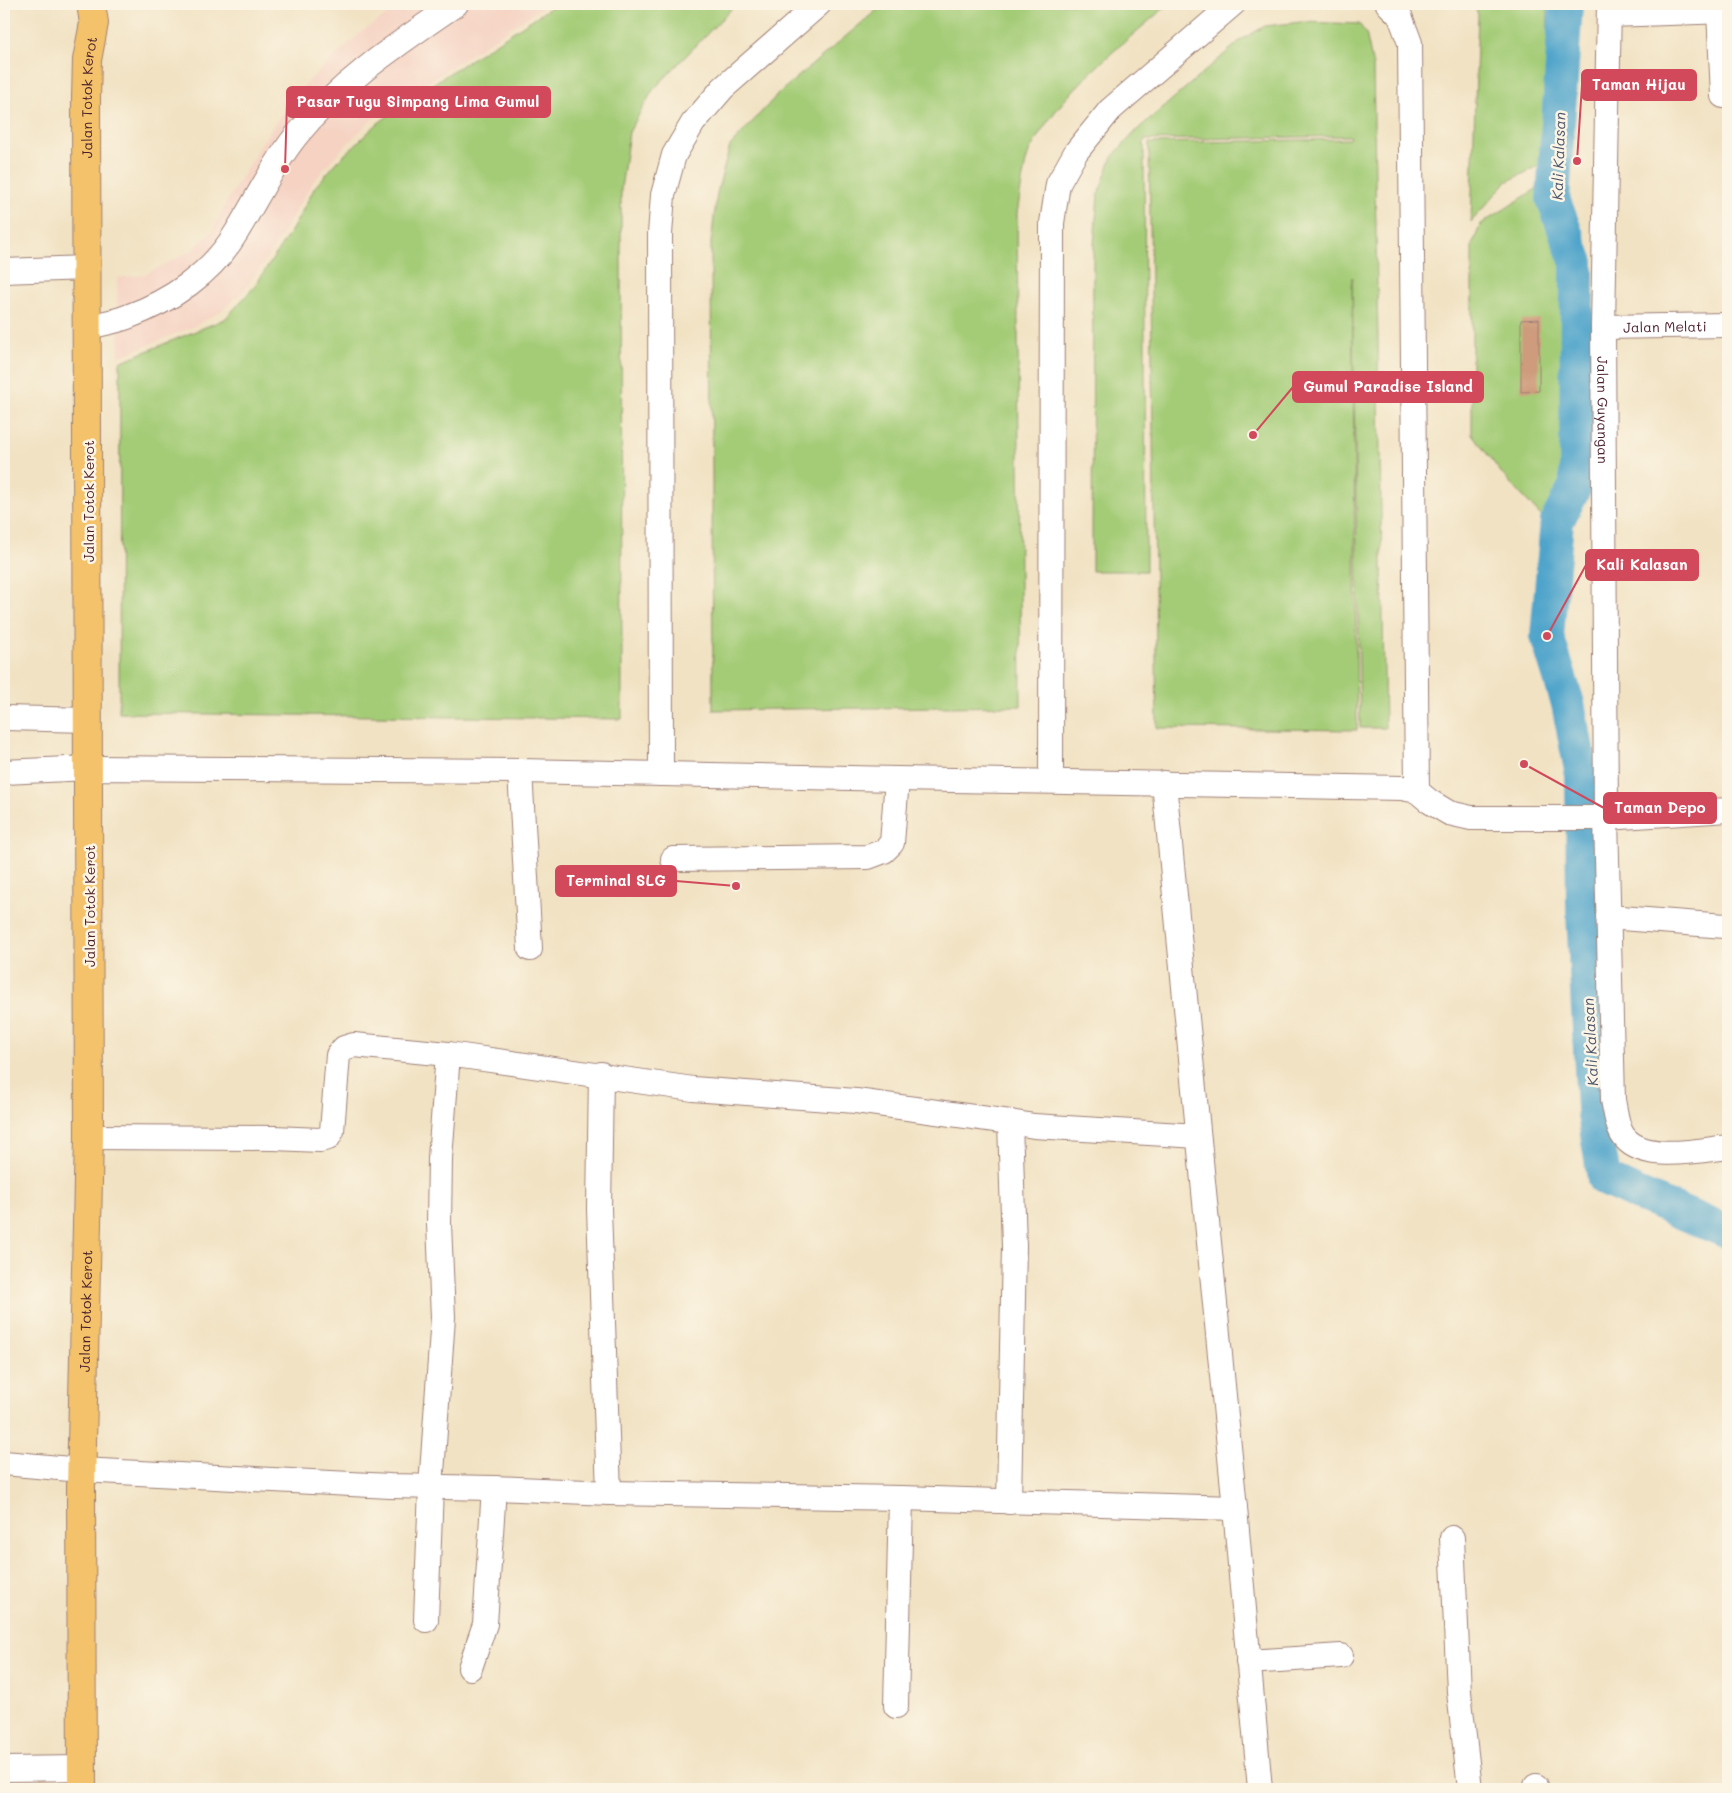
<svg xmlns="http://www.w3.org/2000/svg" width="1732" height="1793" font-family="Mali,sans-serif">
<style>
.built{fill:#f5d2c2}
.green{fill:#a4cc77;stroke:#777651}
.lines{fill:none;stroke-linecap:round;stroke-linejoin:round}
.river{stroke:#4fa4cb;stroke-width:34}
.building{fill:#ce9c7c}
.minor-casing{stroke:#9e8077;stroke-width:26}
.major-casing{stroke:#9e8077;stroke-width:30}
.minor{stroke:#fff;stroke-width:24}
.major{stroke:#f3c26a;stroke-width:28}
.labels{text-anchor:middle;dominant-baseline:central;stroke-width:5;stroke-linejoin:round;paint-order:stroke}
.street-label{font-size:14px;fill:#4a1f2b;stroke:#fcf5e5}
.water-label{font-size:15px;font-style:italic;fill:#4c546b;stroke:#fcf5e5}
.leader{fill:none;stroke:#d1495b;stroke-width:2}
.callout-dot{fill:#d1495b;stroke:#fcf5e5;stroke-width:2}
.callout{fill:#d1495b;stroke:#d1495b;stroke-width:2}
.callout-label{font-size:15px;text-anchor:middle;font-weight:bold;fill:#fff}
</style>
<rect width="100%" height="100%" fill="#fcf5e5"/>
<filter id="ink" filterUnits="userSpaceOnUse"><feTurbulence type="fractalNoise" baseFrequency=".02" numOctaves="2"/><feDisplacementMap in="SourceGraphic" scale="10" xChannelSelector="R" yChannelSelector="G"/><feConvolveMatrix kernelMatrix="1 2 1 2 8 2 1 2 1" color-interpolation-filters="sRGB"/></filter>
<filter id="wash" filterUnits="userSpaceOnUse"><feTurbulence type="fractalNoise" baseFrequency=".0096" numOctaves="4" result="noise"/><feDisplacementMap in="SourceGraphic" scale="20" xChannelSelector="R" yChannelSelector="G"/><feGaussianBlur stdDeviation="1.12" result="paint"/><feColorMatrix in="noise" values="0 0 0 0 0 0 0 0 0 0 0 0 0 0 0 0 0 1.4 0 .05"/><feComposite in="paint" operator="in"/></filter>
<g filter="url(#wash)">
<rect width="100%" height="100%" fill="#f1e2c3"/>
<path class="built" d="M403,4h144l-175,115 -37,37 -22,26 -44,73 -25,35 -24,22 -28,15 -73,30 -2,-79 27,-3 49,-25 20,-20 14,-29 36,-60 44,-59 56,-51z"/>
<path class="green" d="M556,4h180l-83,86 -24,42 -8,57 1,530 -503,-6 1,-351 105,-43 30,-33 38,-58 22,-41 22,-25 40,-38 45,-33z
M884,4h285c-50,43 -107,86 -139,146 -6,12 -10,48 -13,63l4,493 -308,4 -2,-467 6,-50 13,-47 50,-54z
M1474,4h74l-3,159 -39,19 -35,40 7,-207z
M1301,22l58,2 7,9 7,33 12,662h-25l-8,-451 5,453 -200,-2 -8,-585 200,-4 1,-3 -206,4 2,431h-54l1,-314 5,-62 14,-38 26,-28 103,-89 24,-14z
M1544,184l6,37 20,47 -4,216 -13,28 -11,5 -39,-42 -31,-41v-189l9,-21z"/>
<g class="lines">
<path class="river" d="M1566,4l-13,195 24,64 -1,222 -19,36 -10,115 21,68 14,71 1,139 10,194 11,71 35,16 89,37"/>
</g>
<g id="blocks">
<path class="building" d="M1539,319v72l-18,1v-72z"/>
</g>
</g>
<g filter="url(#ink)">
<use href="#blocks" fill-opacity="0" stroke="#9e8077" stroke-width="1"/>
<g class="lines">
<g class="minor-casing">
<g id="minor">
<path d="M1388,4l12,12 10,27 7,748"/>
<path id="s1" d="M1609,4l-6,323 3,491 7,282c2,9 4,26 9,34 18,30 78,16 106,13"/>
<path d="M1719,11l4,85"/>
<path d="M1609,15l119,-4"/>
<path d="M4,271l82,-3"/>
<path d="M87,327c13,-3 27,-5 40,-10 44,-16 85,-44 109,-84 20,-32 36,-67 60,-97 44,-54 103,-93 160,-132"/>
<path id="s2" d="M1603,327l125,-2"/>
<path d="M4,718l85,2"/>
<path d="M520,771l10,178"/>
<path d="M4,772l85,-4 431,3 377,8 505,9 15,3 12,10 20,12 22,5h135l122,-8"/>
<path d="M661,774l-1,-540 3,-39 11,-40 19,-32 30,-35 96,-84"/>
<path d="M1051,781l1,-558 6,-39 18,-32 34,-42 123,-106"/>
<path d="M1164,783l71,725 25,281"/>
<path d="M673,859l195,-2 16,-6 8,-8 5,-64"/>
<path d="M1608,917l117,9 3,-1"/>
<path d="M601,1074l-2,135 10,284"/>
<path d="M89,1137l185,1 46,2 8,-2 4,-7 6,-76 6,-7 10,-3 94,9 245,35 163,12 154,21"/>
<path d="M4,1463l77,7 309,16 104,2 115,5 292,5 334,10"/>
<path d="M1009,1502l5,-256 -4,-124 24,4 164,10"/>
<path d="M1452,1538l7,154 11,97"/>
<path d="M426,1620l5,-133 12,-170 -4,-93 1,-66 8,-104"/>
<path d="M1248,1662l93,-6"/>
<path d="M470,1668l15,-44 9,-136"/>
<path d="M896,1706l5,-208"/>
<path d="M4,1769l77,-1"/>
<path d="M1536,1786v3"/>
</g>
</g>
<g class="major-casing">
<g id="major">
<path id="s3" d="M82,1789l-1,-301 8,-351 -3,-1039 1,-38 7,-37 -3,-19"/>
</g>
</g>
<use href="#minor" class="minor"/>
<use href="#major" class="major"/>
</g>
</g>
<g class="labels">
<g class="street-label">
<text stroke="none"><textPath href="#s3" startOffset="1692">Jalan Totok Kerot</textPath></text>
<text stroke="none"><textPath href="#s2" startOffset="62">Jalan Melati</textPath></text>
<text stroke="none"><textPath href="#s1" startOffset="406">Jalan Guyangan</textPath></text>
<text transform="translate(88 501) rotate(-90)">Jalan Totok Kerot</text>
<text transform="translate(89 906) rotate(-90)">Jalan Totok Kerot</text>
<text stroke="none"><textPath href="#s3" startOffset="478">Jalan Totok Kerot</textPath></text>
</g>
<g class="water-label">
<text transform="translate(1558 156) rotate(-88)">Kali Kalasan</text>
<text transform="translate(1590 1042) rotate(-93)">Kali Kalasan</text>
</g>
</g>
<path class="leader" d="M1577 161L1582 85M285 169L287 102M1253 435L1293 387M1547 636L1586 565M1524 764L1604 808M736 886L676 881"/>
<g class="callout-dot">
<circle cx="1577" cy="161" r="5"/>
<circle cx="285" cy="169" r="5"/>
<circle cx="1253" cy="435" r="5"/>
<circle cx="1547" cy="636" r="5"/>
<circle cx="1524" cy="764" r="5"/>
<circle cx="736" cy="886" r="5"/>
</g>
<g class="callout">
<rect x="1582" y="70" width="114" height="30" rx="5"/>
<rect x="287" y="87" width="263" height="30" rx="5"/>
<rect x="1293" y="372" width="190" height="30" rx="5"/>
<rect x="1586" y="550" width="112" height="30" rx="5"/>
<rect x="1604" y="793" width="112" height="30" rx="5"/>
<rect x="556" y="866" width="120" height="30" rx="5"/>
</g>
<g class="callout-label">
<text x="1639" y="90">Taman Hijau</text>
<text x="418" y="107">Pasar Tugu Simpang Lima Gumul</text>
<text x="1388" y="392">Gumul Paradise Island</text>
<text x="1642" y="570">Kali Kalasan</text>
<text x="1660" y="813">Taman Depo</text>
<text x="616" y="886">Terminal SLG</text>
</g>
<rect width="1732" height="1793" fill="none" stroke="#fcf5e5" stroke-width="20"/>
</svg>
